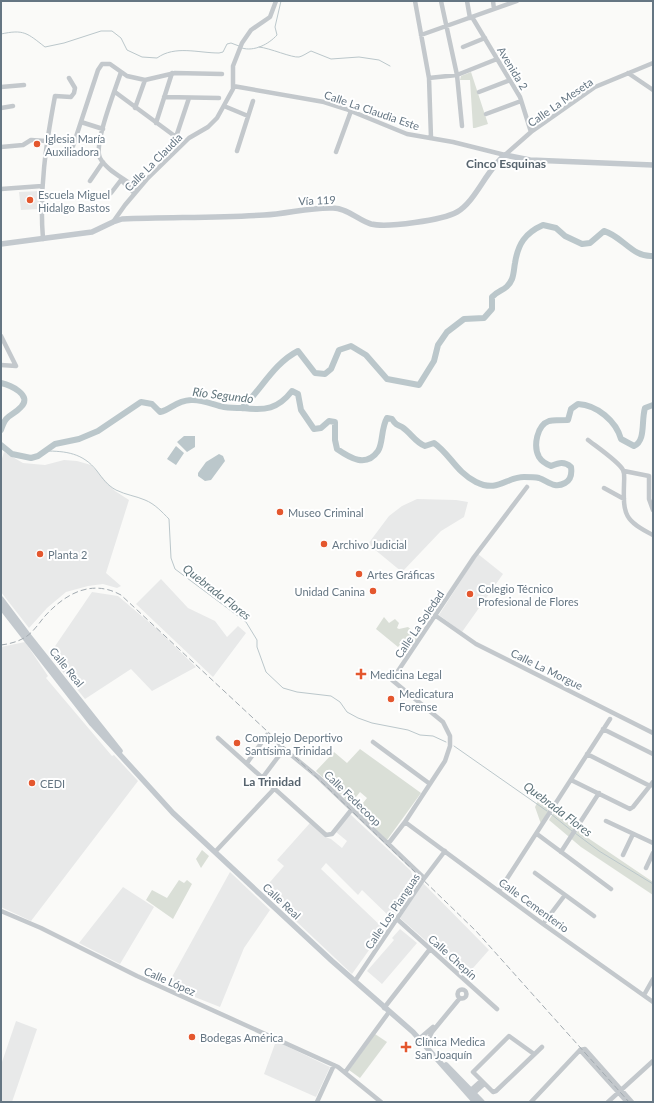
<svg xmlns="http://www.w3.org/2000/svg" width="654" height="1103" font-family="Lato,sans-serif">
<style>
.built{fill:#e8e9e9}
.green{fill:#dadfd7;fill-rule:evenodd}
.water{fill:#bbc7cb}
.lines{fill:none;stroke-linecap:round;stroke-linejoin:round}
.stream{stroke:#bbc7cb;stroke-width:1}
.river{stroke:#bbc7cb;stroke-width:6}
.minor{stroke:#c3c8cc;stroke-width:4.5}
.major{stroke:#c3c9ce;stroke-width:5.5}
.rail{stroke:#a2aab0;stroke-width:1;stroke-dasharray:6 3;stroke-linecap:butt}
.poi-dot{fill:#e4572e;stroke:#fff;stroke-width:1.5}
.labels{text-anchor:middle;dominant-baseline:central;stroke-width:4;stroke-linejoin:round;paint-order:stroke}
.street-label{font-size:11px;fill:#657683;stroke:#fff}
.poi-label{font-size:11px;fill:#657683;stroke:#fff;text-anchor:start}
.neighbourhood-label{font-size:12px;font-weight:bold;fill:#57646e;stroke:#fff}
.water-label{font-size:12px;font-style:italic;fill:#60757c;stroke:#fff}
</style>
<rect width="100%" height="100%" fill="#fafaf8"/>
<path class="built" d="M40,191l-1,18 -18,1 -2,-18z
M4,452l19,11 22,2 19,-5 13,1 14,4 24,26 14,9 -23,73 15,13 -4,2 -14,-4 -15,2 -22,6 -19,16 -18,20 -28,-36v-130z
M417,499l39,1 12,2 -4,15 -23,14 -39,41 -34,-28 21,-28 13,-10z
M478,554l25,20 -41,58 -23,-17z
M161,579l27,29 27,13 12,16 11,-11 8,7 -33,44 -77,-73z
M92,592l26,4 39,33 39,38 -44,24 -21,-22 -46,30 -36,-44z
M25,642l23,34 -2,2 66,78 2,-1 24,26 -107,140 -30,-14v-260z
M350,814l61,57 4,14 -23,34 -30,-29 -4,5 -32,-32 -5,6 63,60 -32,45 -89,-84 21,-24 -7,-6 33,-37 15,14 6,2 11,9 5,-7 -11,-9z
M230,872l40,38 -26,38 -24,59 -53,-21z
M423,883l66,67 -23,26 -66,-58z
M123,887l31,20 -34,57 -41,-21z
M400,929l17,14 -35,41 -15,-13 27,-31 -2,-2z
M16,1021l21,8 -25,73h-11v-37z
M276,1041l54,26 -14,30 -52,-23z"/>
<path class="green" d="M471,72l17,52 -13,4h-2l-3,-48h-10l1,-4z
M384,617l5,6 6,-4 4,4 -2,5 2,1 9,-2 11,9 -6,9 -8,-6 -7,8 -22,-18z
M360,749l61,44 -34,47 -71,-69 18,-19 13,11zM360,792l7,6 -8,10 -7,-6z
M539,799l11,9 -9,16 -6,-17z
M554,812l34,26 65,44v13l-72,-48 -32,-27z
M202,850l7,6 -8,12 -5,-9z
M179,880l5,3 3,-3 5,4 -19,35 -27,-19 6,-10 15,8z
M375,1034l12,8 -27,36 -11,-8z"/>
<path class="water" d="M184,436h11v11l-8,5 -10,-10z
M176,446l8,7 -8,12 -9,-6z
M219,454l4,2 2,5 -14,19 -6,1 -7,-5v-3l8,-11z"/>
<g class="lines">
<path class="stream" d="M1,34c23,-5 26,-1 44,13l19,-4 37,-12h11l9,7 6,12 15,7 15,1c18,-13 41,-5 62,-5l4,-1 4,-8 4,-1 8,3
M259,47c11,1 33,11 40,10 4,-1 8,-4 12,-6l20,8 28,-2 20,3 11,6
M242,48c12,4 27,-4 35,-13l-2,-8 6,-26
M45,451c21,0 38,2 52,20 6,8 10,14 19,19 10,5 20,6 29,10 10,4 17,12 24,19l2,39 4,11 71,53 11,18v7l9,25 17,16 14,4 34,4 9,6 7,10 11,6 14,5 36,7 12,5 13,1 13,6
M454,746l93,65
M551,814l21,17
M575,833l24,18 54,33"/>
<path class="river" d="M1,383c9,2 32,12 20,24 -9,10 -15,6 -20,23
M242,408c19,-18 32,-45 56,-57l17,22 10,1 6,-5 8,-19 12,-4 15,9 21,24 32,6 15,-24 4,-16 9,-13 17,-13 20,-1 8,-9v-12c7,-8 15,-6 20,-18 2,-5 2,-11 3,-16 3,-19 10,-30 28,-38l13,3 9,8 17,8 8,-1 14,-12c18,5 29,27 49,25
M1,445l11,9 19,4 7,-2 17,-12 24,-5 19,-8 43,-29 11,2 8,8c12,-3 15,-11 31,-12 11,-1 23,5 33,7 7,1 13,1 19,1 22,3 35,1 49,-17l6,3 3,16 13,19 7,-1 8,-7 6,1v18l2,9c13,9 29,19 41,2 5,-7 3,-23 9,-33l5,1c3,5 5,6 10,8 9,6 13,15 23,19l9,-3c16,11 22,29 42,39 22,11 30,-5 48,-5 4,0 11,0 15,1 9,3 15,11 26,5 6,-3 7,-9 6,-16 -7,-6 -12,-4 -20,-1 -5,-2 -9,-4 -12,-9 -6,-11 -2,-32 10,-36 6,-1 13,-1 19,-1l3,-11 7,-5c19,1 38,17 43,35l13,7c12,-5 7,-25 11,-38l8,-3"/>
<path class="minor" d="M415,1l14,77 2,60
M441,1l16,74 5,51
M467,1l3,17
M493,1l1,8
M472,17l48,80 11,35
M421,35l96,-34
M463,47l22,-9
M121,72c-5,16 -28,73 -21,86 7,13 26,21 37,31
M628,73l25,17
M429,78l28,-3 40,-16
M233,86l91,16 22,7 61,25 46,8 52,13 26,-23 64,-45 58,-24
M1,87l23,-2
M115,92l61,45 13,-39
M479,92l31,-12
M164,97l55,1
M224,106l24,10
M1,108l12,-2
M135,108l10,-28
M486,114l35,-13
M81,122l22,7
M156,123l16,-50
M73,146l25,-76 4,-6h8l17,12 18,4 30,-7 47,1
M1,147l22,-2 8,-5 15,1
M237,151l16,-50
M336,152l15,-41
M122,178l1,4 11,11
M90,181l13,-19
M1,189l41,-3
M111,193l10,-13
M113,222l12,-17 22,-26 42,-41 19,-11 9,-9 16,-29v-23l9,-23 9,-13 19,-13 6,-16
M43,239c-4,-49 3,-95 12,-143l16,1 3,-4 1,-5 -6,-10
M1,336l15,30 -15,-1
M588,440c9,7 31,22 35,30 2,4 1,10 1,15 -1,30 1,36 29,50
M624,471l25,5
M649,476v23l4,11
M604,488l20,11
M436,616l40,28 177,89
M603,729l50,25
M218,738l108,97 6,-1 20,-25
M373,742l57,42
M587,754l63,32
M247,763l20,-28 51,42 106,101
M263,777l21,-28
M571,780l59,29 3,-2 20,-25
M606,821l47,22
M405,822l138,102 110,78
M537,834l74,55
M388,844l17,-22 40,-61 5,-15v-10l-7,-14 -51,-42 82,-123 53,-70
M215,852l60,-64
M561,852l38,-59
M623,855l10,-21
M646,868l7,-15
M535,873l59,43
M499,891l111,-172
M1,911l40,17 96,48 201,91 43,35
M397,919l100,90
M543,924l22,-29
M355,981l68,-101 22,-29
M457.5 994a4.5 4.5 0 1 1 9 0a4.5 4.5 0 1 1-9 0Z
M644,995l9,-16
M384,1008l46,-59
M419,1039l14,-12
M425,1046l7,-14 28,-34
M580,1050l5,-1 47,53
M580,1050l47,52
M534,1054l-25,-18 -36,36 20,20 3,-1 46,-44
M346,1071l43,-59
M471,1090l10,-9
M474,1093l10,-9
M317,1102l17,-37
M531,1102l49,-52
M608,1102l45,-41"/>
<path class="major" d="M1,244l91,-12 21,-10 9,-3c47,-2 95,-1 142,-4 23,-1 46,-8 69,-7 14,0 25,12 38,16 16,4 72,-4 86,-12 19,-11 29,-42 48,-57l25,5 123,5
M1,599l27,36 92,116
M1,607l91,117 81,89 159,148 81,71 62,70
M446,1065l36,37"/>
<path class="rail" d="M1,645c8,-1 16,-3 23,-7 9,-5 15,-15 21,-22 21,-23 47,-37 76,-21l205,191 150,145 153,171"/>
</g>
<g class="poi-dot">
<circle cx="37" cy="144" r="4"/>
<circle cx="30" cy="200" r="4"/>
<circle cx="280" cy="512" r="4"/>
<circle cx="324" cy="544" r="4"/>
<circle cx="40" cy="554" r="4"/>
<circle cx="359" cy="574" r="4"/>
<circle cx="373" cy="591" r="4"/>
<circle cx="470" cy="594" r="4"/>
<path d="M359 668h4v4h4v4h-4v4h-4v-4h-4v-4h4z"/>
<circle cx="391" cy="699" r="4"/>
<circle cx="237" cy="743" r="4"/>
<circle cx="32" cy="783" r="4"/>
<circle cx="192" cy="1037" r="4"/>
<path d="M404 1041h4v4h4v4h-4v4h-4v-4h-4v-4h4z"/>
</g>
<g class="labels">
<g class="street-label">
<text transform="translate(513 68) rotate(59)">Avenida 2</text>
<text transform="translate(560 102) rotate(-35)">Calle La Meseta</text>
<text transform="translate(372 110) rotate(19)">Calle La Claudia Este</text>
<text transform="translate(153 162) rotate(-45)">Calle La Claudia</text>
<text transform="translate(317 200) rotate(-2)">Vía 119</text>
<text transform="translate(419 624) rotate(-56)">Calle La Soledad</text>
<text transform="translate(67 667) rotate(51)">Calle Real</text>
<text transform="translate(547 669) rotate(26)">Calle La Morgue</text>
<text transform="translate(353 798) rotate(44)">Calle Fedecoop</text>
<text transform="translate(282 901) rotate(43)">Calle Real</text>
<text transform="translate(534 905) rotate(36)">Calle Cementerio</text>
<text transform="translate(392 911) rotate(-56)">Calle Los Pianguas</text>
<text transform="translate(453 957) rotate(42)">Calle Chepín</text>
<text transform="translate(170 981) rotate(24)">Calle López</text>
</g>
<g class="poi-label">
<text x="45" y="138">Iglesia María<tspan x="45" dy="13">Auxiliadora</tspan></text>
<text x="38" y="194">Escuela Miguel<tspan x="38" dy="13">Hidalgo Bastos</tspan></text>
<text x="288" y="512">Museo Criminal</text>
<text x="332" y="544">Archivo Judicial</text>
<text x="48" y="554">Planta 2</text>
<text x="367" y="574">Artes Gráficas</text>
<text x="478" y="588">Colegio Técnico<tspan x="478" dy="13">Profesional de Flores</tspan></text>
<text x="365" y="591" text-anchor="end">Unidad Canina</text>
<text x="370" y="674">Medicina Legal</text>
<text x="399" y="693">Medicatura<tspan x="399" dy="13">Forense</tspan></text>
<text x="245" y="737">Complejo Deportivo<tspan x="245" dy="13">Santísima Trinidad</tspan></text>
<text x="40" y="783">CEDI</text>
<text x="200" y="1037">Bodegas América</text>
<text x="415" y="1041">Clínica Medica<tspan x="415" dy="13">San Joaquín</tspan></text>
</g>
<g class="neighbourhood-label">
<text x="506" y="163">Cinco Esquinas</text>
<text x="272" y="781">La Trinidad</text>
</g>
<g class="water-label">
<text transform="translate(223 395) rotate(7)">Río Segundo</text>
<text transform="translate(217 592) rotate(38)">Quebrada Flores</text>
<text transform="translate(558 809) rotate(37)">Quebrada Flores</text>
</g>
</g>
<rect width="654" height="1103" fill="none" stroke="#657683" stroke-width="4"/>
</svg>
